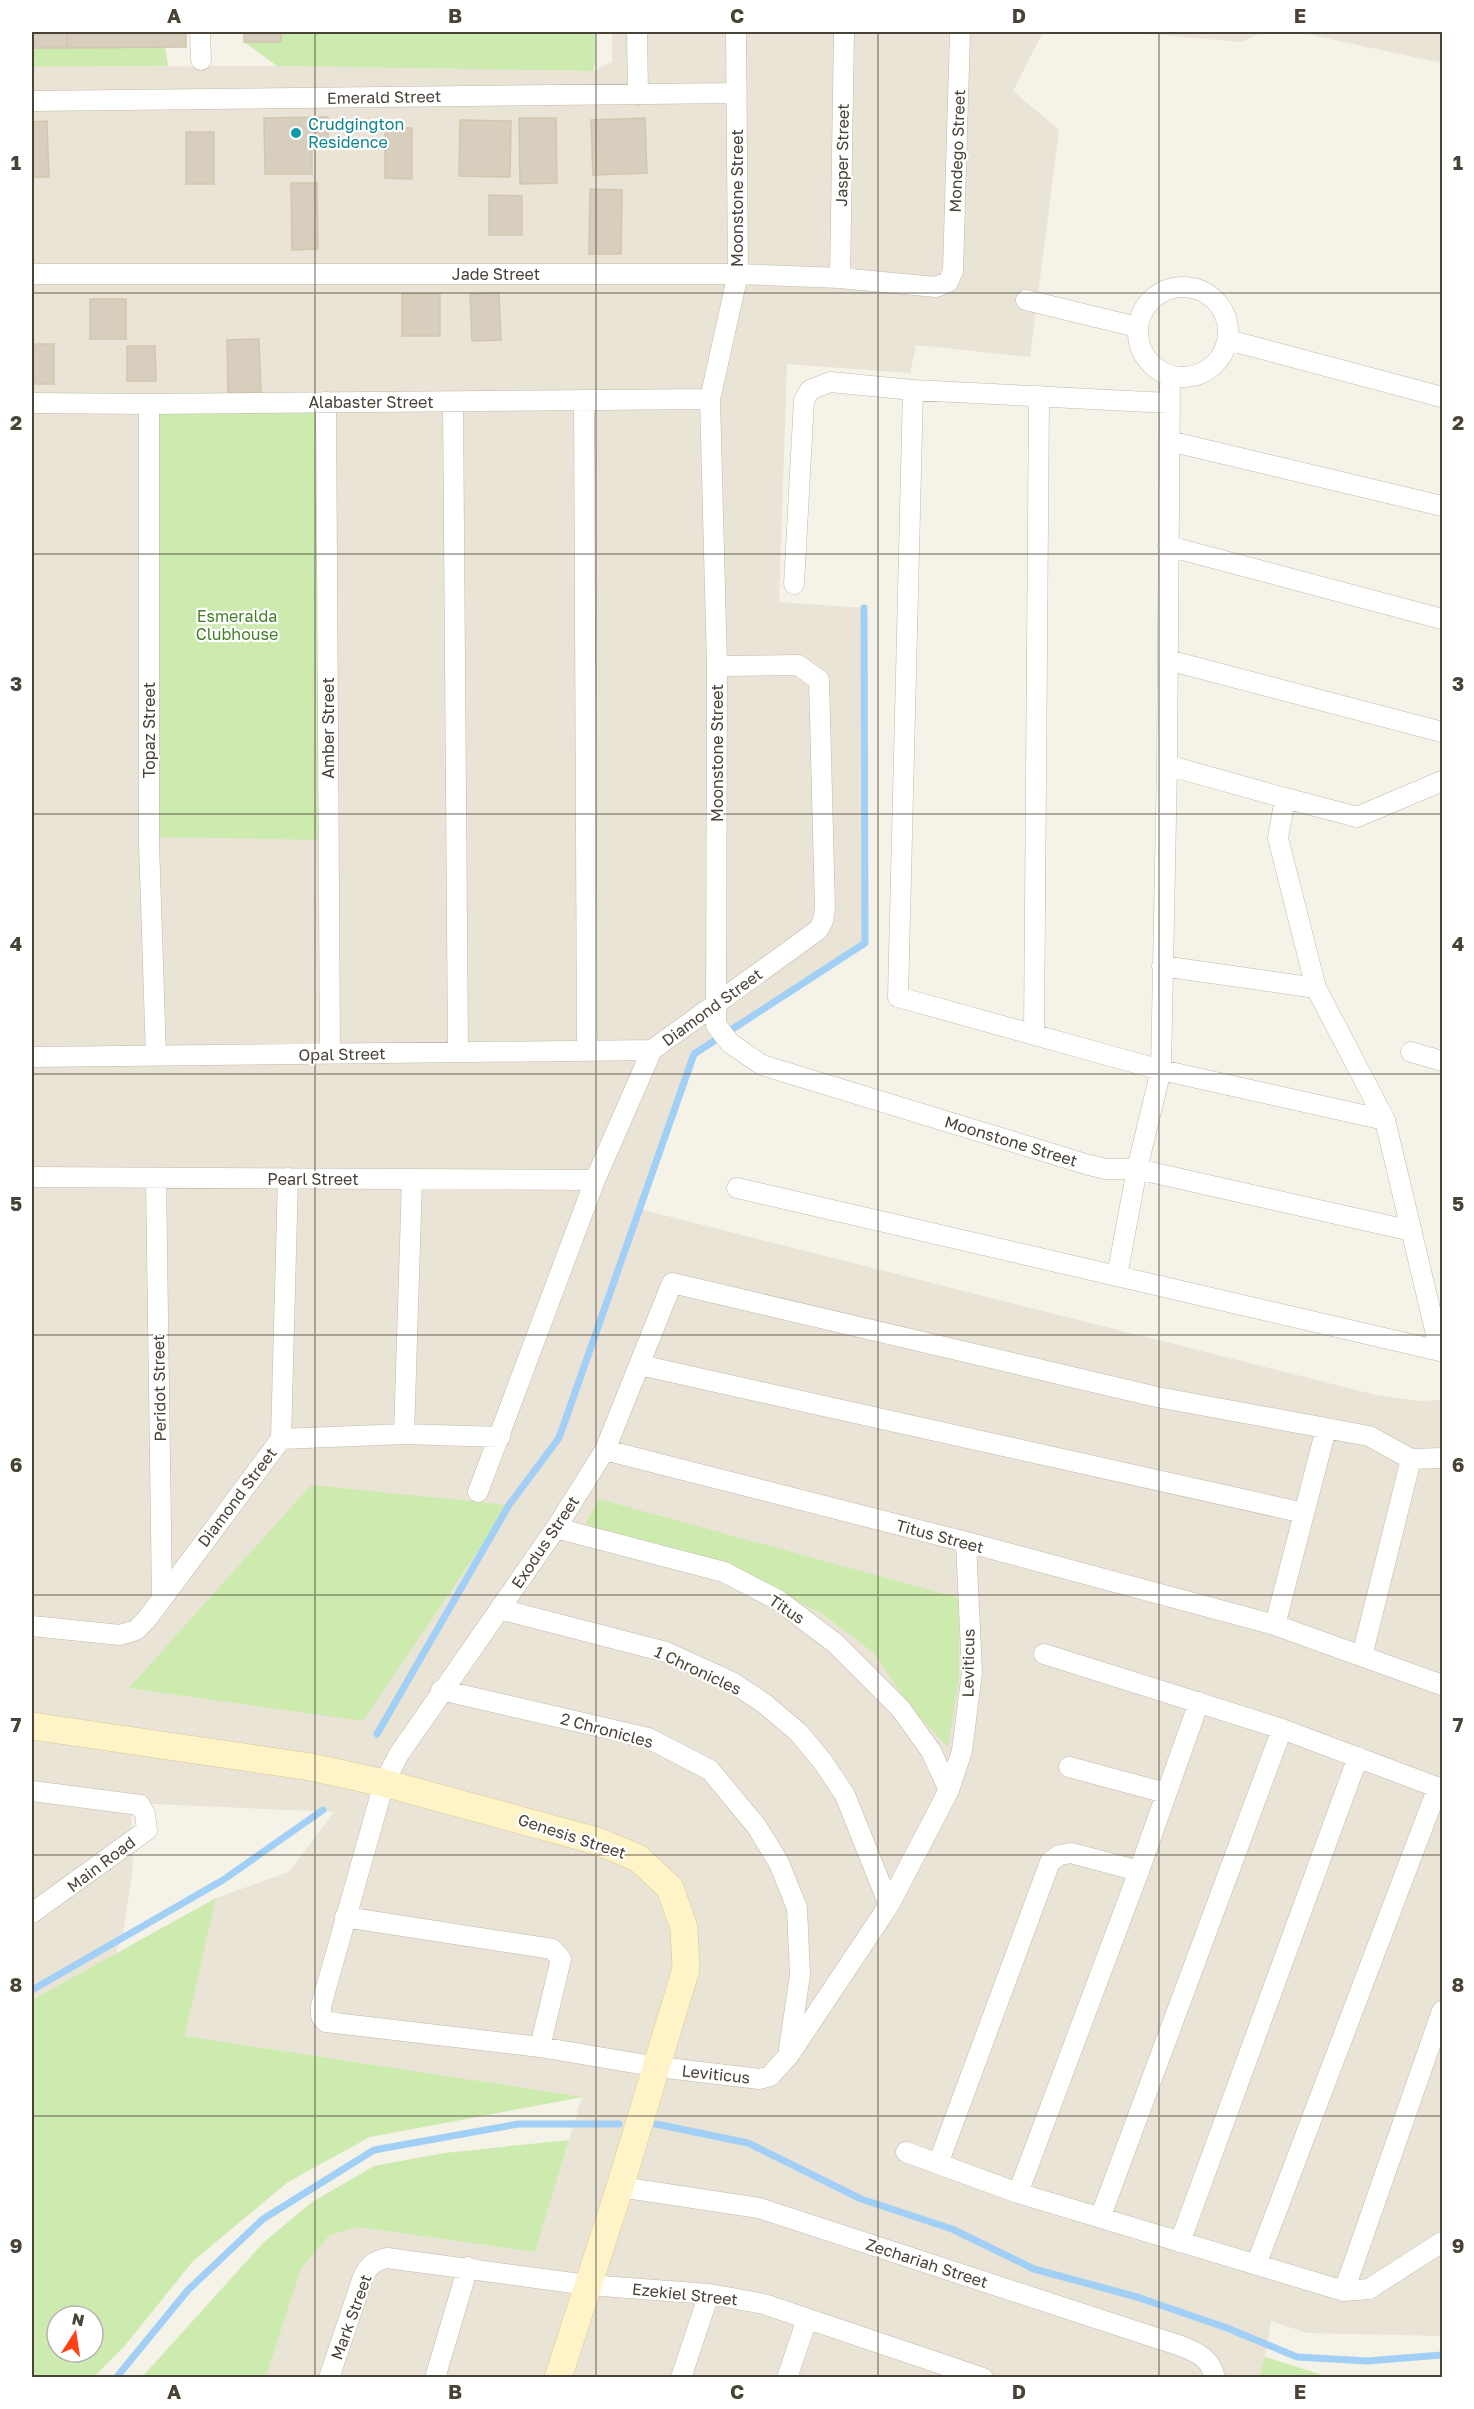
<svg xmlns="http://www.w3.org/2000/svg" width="1474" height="2409" font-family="'Golos Text',sans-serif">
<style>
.residential{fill:#e9e4d6}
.green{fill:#ceebaf;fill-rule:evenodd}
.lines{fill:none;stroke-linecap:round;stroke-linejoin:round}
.stream{stroke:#a1cff5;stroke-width:7}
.building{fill:#d7cebd;stroke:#d3c6af;stroke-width:1.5}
.street-casing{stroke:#c1baaa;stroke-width:21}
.secondary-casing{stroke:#d8c895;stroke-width:28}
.street{stroke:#fff;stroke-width:20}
.secondary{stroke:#fff4c8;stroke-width:27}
.grid{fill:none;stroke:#494236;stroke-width:1.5;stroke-opacity:0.55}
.culture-dot{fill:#0f9aa8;stroke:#fff;stroke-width:2}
.labels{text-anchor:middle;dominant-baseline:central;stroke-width:4.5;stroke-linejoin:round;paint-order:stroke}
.street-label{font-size:16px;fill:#494236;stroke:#fff}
.culture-label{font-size:16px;fill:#0d838f;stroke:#fff;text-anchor:start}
.park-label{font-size:16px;fill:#437f25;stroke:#fff}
.neatline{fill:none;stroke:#494236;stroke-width:2}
.grid-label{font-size:20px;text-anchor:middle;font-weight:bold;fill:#494236}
</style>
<rect width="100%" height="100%" fill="#f5f2e8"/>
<path class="residential" d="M612,32h431l-30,59 46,39 -29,227 -114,-12 -6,28 -123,-9 -8,238 85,6 1,335 -171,111 -51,156 733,185 43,6 23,-1v936l-135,-3 -36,-12 -6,36 64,21 -1063,-1 35,-108 28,-33 29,-9 177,25 47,-155 -397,-61 31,-138 73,-26 45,-60 -203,-9 2,65 -10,66 -22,61 -69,98v-2026l245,-1 315,5 20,-9z
M1127,32h136l-22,10z
M1297,32h145v31z"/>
<path class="green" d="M281,32h314v31l-2,8 -316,-5 -33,-24h36z
M165,47l3,19 -136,1v-19z
M320,410v430l-167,-3v-423z
M311,1485l198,20 -146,216 -234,-33z
M599,1499l360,99v80l-11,69 -37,-39 -37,-55 -53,-40 -95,-47 -141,-42z
M216,1898l-31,138 398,61 -213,40 -82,45 -95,79 -70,87 -29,29h-62v-377zM57,2316h36v36h-36z
M569,2140l-34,112 -177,-25 -29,9 -28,33 -35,108h-124l121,-134 49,-41 62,-36 70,-13z
M1265,2357l64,20h-70z"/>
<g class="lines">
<path class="stream" d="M377,1734l132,-229 50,-67 135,-384 171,-111 -1,-335
M32,1990l191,-110 100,-70
M656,2124l92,19 113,56 91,30 82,40 103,28 90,31 70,29 70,4 75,-6
M116,2378l72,-88 75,-71 111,-69 144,-26h101"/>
</g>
<path class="building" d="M32,32h35v16h-35z
M67,32h119v15l-119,1z
M244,32h37v10h-37z
M328,117v31l-16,1v25h-47l-1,-56z
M519,118h37l1,65 -37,1z
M645,118l2,55 -54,2 -2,-55z
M460,120l51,1 -1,56 -51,-1z
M47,121l2,56h-17v-55z
M385,128h27v51l-27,-1z
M186,132h28v52h-28z
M291,183h26l1,66 -26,1z
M590,189l32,1 -1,64h-32z
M489,195l33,1v39h-33z
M499,293l2,47 -29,1 -2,-47z
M402,294h38v42h-38z
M90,299h36v40h-36z
M259,339l2,53 -33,1 -1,-53z
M32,344h22v40h-22z
M127,346h28l1,35h-29z"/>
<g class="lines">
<g class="street-casing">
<path id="street" d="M200,32l1,28
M637,32l1,63
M736,32l2,242 -28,125 7,267 -1,359 14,18 32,22 327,100 17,4h31l24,-99 6,-305 3,-389
M32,101l705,-8
M32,274h706l102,4 96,9 12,-5 5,-11 7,-239
M840,278l4,-246
M1138 332a45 45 0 1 1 90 0a45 45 0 1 1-90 0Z
M1026,300l111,27
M1228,340l214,57
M913,390l-15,607 263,73 224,50
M584,400l3,651
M326,402l4,652
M453,402l5,650
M32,403l117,1 561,-5
M149,404v439l7,213
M1169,441l273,65
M1168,546l274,73
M794,584l10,-184 6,-10 20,-8 83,8 256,13
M1168,660l274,72
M1167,765l118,33
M1162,966l154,22
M1034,1035l5,-639
M1411,1052l31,9
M32,1057l620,-7
M32,1177l563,3
M156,1178l6,421
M737,1188l380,88 20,-107 275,62
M1117,1276l323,75 -55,-231 -69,-132 -38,-150 7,-40 72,19 85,-36
M640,1365l664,148
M404,1434l8,-255
M281,1439l7,-261
M605,1450l361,92 309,83 167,60
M478,1492l117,-312 57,-130 166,-120 5,-9 2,-13 -6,-228 -21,-15 -81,1
M556,1528l168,44 54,28 57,43 65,65 31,43 18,39
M966,1542l6,130 -10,79 -13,39 -60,115 -100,150 -19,21 -10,3 -102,-12 -118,-20 -214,-25 -5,-6v-10l63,-223 15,-29 157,-226 49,-78 67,-167 485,114 212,39 42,23 31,-1
M500,1609l166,43 66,30 33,22 34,29 24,29 22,33 44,110
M1275,1625l51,-196
M32,1626l88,9 16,-5 11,-11 134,-180 123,-5 96,3
M1044,1654l238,75 160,60
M1362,1656l49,-197
M441,1690l207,48 62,32 47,57 22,36 18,45 3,67 -11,74
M1069,1767l97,26
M32,1791l108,14 5,9 2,16 -115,83
M345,1917l207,32 9,10 -21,88
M906,2152l112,41 326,98 25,-2 73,-47
M938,2164l112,-302 10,-7 11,-2 68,18
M620,2187l139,21 422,138c18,7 29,12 34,32
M1018,2193l121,-322 60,-169
M1100,2218l182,-489
M1180,2242l178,-485
M1256,2265l182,-478
M1344,2291l98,-280
M329,2378l34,-101c6,-12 11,-16 24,-19l201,27 121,9 55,10 219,74
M435,2378l33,-111
M681,2378l28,-84
M787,2378l20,-59"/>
</g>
<g class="secondary-casing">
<path id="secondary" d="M32,1726l279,41 73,16 213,58 41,17 32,30 14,40 2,41 -66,218 -62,191"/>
</g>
<use href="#street" class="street"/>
<use href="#secondary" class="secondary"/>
</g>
<path class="grid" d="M315,32v2346M596,32v2346M878,32v2346M1159,32v2346M32,293h1410M32,554h1410M32,814h1410M32,1074h1410M32,1335h1410M32,1595h1410M32,1855h1410M32,2116h1410"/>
<circle class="culture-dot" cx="296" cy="133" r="6"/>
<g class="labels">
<g class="street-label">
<text transform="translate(384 97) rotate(-1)">Emerald Street</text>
<text transform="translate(957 151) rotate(-88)">Mondego Street</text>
<text transform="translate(842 155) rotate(-89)">Jasper Street</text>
<text transform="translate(737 198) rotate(-90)">Moonstone Street</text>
<text x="496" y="274">Jade Street</text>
<text x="371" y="402">Alabaster Street</text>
<text transform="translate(328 728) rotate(-90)">Amber Street</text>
<text transform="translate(149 730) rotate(-90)">Topaz Street</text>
<text transform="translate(717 753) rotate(-90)">Moonstone Street</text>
<text transform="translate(712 1007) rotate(-36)">Diamond Street</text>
<text transform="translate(342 1054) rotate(-1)">Opal Street</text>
<text transform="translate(1011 1141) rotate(17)">Moonstone Street</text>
<text x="313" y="1179">Pearl Street</text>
<text transform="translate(159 1388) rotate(-91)">Peridot Street</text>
<text transform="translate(237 1497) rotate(-53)">Diamond Street</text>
<text transform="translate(940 1536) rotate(15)">Titus Street</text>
<text transform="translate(545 1542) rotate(-56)">Exodus Street</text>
<text transform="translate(787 1609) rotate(34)">Titus</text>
<text transform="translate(968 1663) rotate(-89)">Leviticus</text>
<text transform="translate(698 1670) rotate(25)">1 Chronicles</text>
<text transform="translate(607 1730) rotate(15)">2 Chronicles</text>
<text transform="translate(572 1836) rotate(18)">Genesis Street</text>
<text transform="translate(101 1864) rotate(-37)">Main Road</text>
<text transform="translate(716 2074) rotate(6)">Leviticus</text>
<text transform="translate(927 2263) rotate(18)">Zechariah Street</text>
<text transform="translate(685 2294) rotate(6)">Ezekiel Street</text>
<text transform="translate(351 2317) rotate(-70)">Mark Street</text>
</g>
<g class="culture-label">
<text x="308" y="124">Crudgington<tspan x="308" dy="18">Residence</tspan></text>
</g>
<g class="park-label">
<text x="237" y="616">Esmeralda<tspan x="237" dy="18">Clubhouse</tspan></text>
</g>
</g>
<rect width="1474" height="2409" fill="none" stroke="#ffffff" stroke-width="66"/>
<g transform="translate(75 2334) rotate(12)"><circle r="28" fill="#ffffff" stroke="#b6b3af" stroke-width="1.5"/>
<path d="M0-4.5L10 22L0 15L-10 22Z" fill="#ff4215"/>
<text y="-9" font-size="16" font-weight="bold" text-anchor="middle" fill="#494236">N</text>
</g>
<rect x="33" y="33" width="1408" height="2343" class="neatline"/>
<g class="grid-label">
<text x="174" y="23">A</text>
<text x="455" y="23">B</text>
<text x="737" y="23">C</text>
<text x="1019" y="23">D</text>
<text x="1300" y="23">E</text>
<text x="16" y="170">1</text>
<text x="1458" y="170">1</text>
<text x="16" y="430">2</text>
<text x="1458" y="430">2</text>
<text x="16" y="691">3</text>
<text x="1458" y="691">3</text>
<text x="16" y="951">4</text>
<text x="1458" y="951">4</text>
<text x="16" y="1211">5</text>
<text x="1458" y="1211">5</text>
<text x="16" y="1472">6</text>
<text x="1458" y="1472">6</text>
<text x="16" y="1732">7</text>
<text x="1458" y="1732">7</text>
<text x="16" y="1992">8</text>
<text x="1458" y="1992">8</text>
<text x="16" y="2253">9</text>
<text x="1458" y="2253">9</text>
<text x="174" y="2399">A</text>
<text x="455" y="2399">B</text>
<text x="737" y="2399">C</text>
<text x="1019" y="2399">D</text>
<text x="1300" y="2399">E</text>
</g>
</svg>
